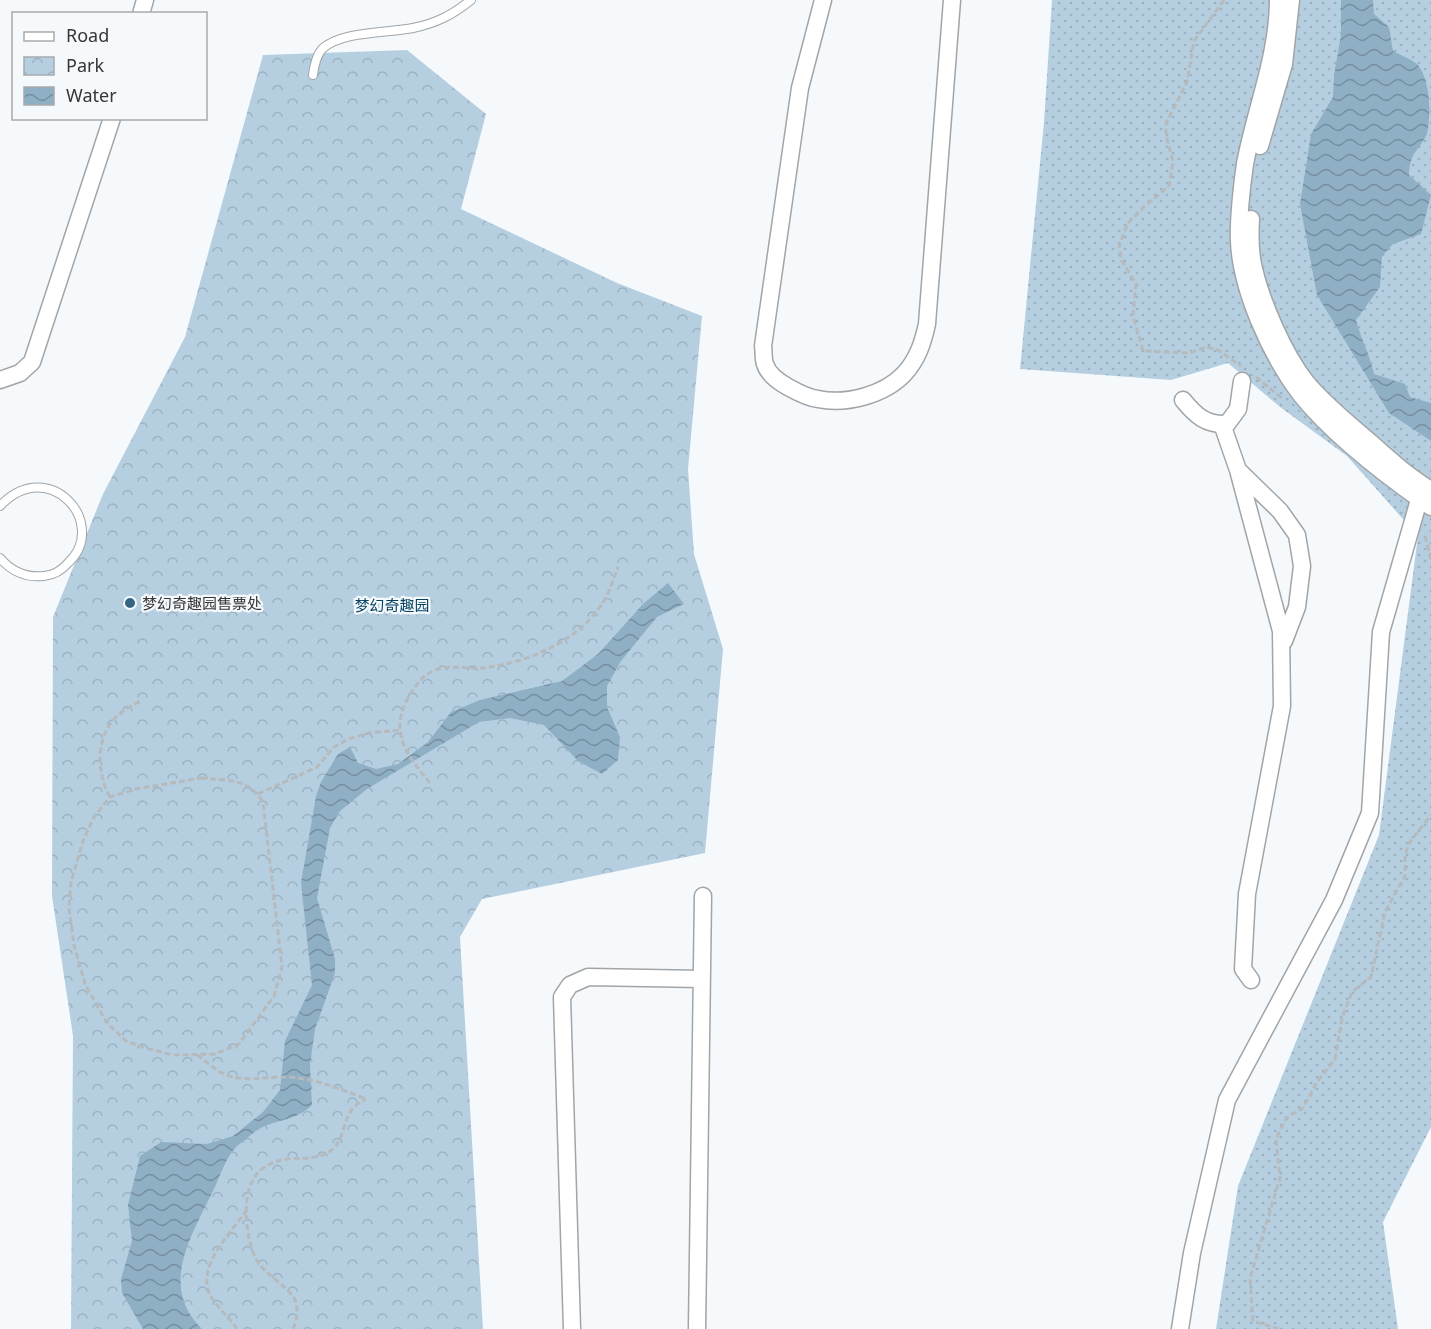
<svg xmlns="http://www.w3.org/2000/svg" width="1431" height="1329" font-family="'Noto Sans','Noto Sans SC',sans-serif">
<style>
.grass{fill:url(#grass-dots)}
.park{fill:url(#park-crowns)}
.water{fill:url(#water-waves)}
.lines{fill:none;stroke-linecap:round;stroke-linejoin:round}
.lane-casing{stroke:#a1a5a8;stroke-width:10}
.street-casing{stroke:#a1a5a8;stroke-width:19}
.path{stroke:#b6babc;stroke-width:3;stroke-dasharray:6 3;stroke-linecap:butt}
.lane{stroke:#fff;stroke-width:8}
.street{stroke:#fff;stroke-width:16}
.poi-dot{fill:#346684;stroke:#f5f9fc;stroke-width:2}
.labels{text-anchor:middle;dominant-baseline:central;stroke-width:4.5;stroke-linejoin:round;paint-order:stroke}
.poi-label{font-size:15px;fill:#343637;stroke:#f5f9fc;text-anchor:start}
.park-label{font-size:15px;fill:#064361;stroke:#f5f9fc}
</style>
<defs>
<pattern id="grass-dots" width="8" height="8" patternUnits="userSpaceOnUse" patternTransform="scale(1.5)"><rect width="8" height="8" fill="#b5cfe1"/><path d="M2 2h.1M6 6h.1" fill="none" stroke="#9cb2c2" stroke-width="1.8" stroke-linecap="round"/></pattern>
<pattern id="park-crowns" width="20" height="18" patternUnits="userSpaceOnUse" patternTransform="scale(1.5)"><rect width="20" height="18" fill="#b5cfe1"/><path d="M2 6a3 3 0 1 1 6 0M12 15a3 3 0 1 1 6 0" fill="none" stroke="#9cb2c2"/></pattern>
<pattern id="water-waves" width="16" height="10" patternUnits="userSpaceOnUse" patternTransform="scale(1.5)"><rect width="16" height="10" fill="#8fafc4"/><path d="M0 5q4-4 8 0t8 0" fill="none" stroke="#768fa0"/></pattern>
</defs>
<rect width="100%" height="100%" fill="#f5f9fc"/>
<path class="grass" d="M1052,0h379v1127l-48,95 15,107h-182l22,-143 141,-351 39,-299 -71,-80 -67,-49 -52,-44 -57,17 -151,-11 24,-247z"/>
<path class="park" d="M407,50l79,64 -25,95 156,74 85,33 -14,153 6,85 29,95 -18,204 -223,46 -22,38 23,392h-412l2,-293 -21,-140 1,-279 50,-123 82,-157 78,-282z"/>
<path class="water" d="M1341,0h32l1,14 15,13 4,24c7,4 18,8 24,13 14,16 14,50 10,70 -9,18 -17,18 -18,41l22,20 -10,39 -28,10 -11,12 -2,31 -24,33c5,19 14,35 18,54l31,10 5,13 21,6v38l-42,-28 -72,-118 -17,-91 11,-70 22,-37 1,-22 7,-40z
M668,583l16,21 -27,13 -36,44 -14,25v21l13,30 -2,23 -16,14 -24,-13 -34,-36 -34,-7 -31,4 -112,67 -27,22 -10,17 -13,70 18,61v14l-20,56 -5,36 2,40c-16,16 -35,14 -53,24 -8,5 -15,12 -22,17 -11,10 -17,31 -24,45 -21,44 -55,95 -11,138h-59l-21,-36 -1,-14 11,-38 -4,-36 12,-49 21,-14 46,2 26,-8 30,-24 17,-22 5,-49 27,-56 -11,-102 15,-87 5,-14 17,-28 12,-7 8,16 18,6 22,-5 30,-22 23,-30 29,-12 82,-19 36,-27 45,-50z"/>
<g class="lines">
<g class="lane-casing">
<path id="lane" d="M313,75c1,-8 3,-19 9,-26 19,-18 66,-16 91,-21 24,-5 39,-13 58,-28
M0,506c49,-52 110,18 68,57 -6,7 -14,12 -24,13 -18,2 -32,-4 -44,-18"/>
</g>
<g class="street-casing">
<path id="street" d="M823,0l-23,88 -37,258c1,5 0,13 2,18 3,10 14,18 23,23 9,5 20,11 30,12 28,6 66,-4 86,-25 14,-15 19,-32 23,-50l25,-324
M1278,0c0,56 -23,110 -33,164 -3,20 -7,57 -6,77 2,49 32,115 62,154 33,41 87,82 130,112
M141,14l4,-14
M1260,146l24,-82 7,-64
M1251,219c-1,16 -1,34 3,50 8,34 30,85 52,113 18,22 42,41 64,60 19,17 39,35 61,48
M0,380l20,-7 12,-11 80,-244
M1183,400c13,16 23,25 44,24l11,-15 4,-28
M1222,424l16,46 43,161 1,75 -35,188 -4,75 8,11
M1239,471l41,40 17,24 5,31 -5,41 -13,34
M572,1329l-10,-332 8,-12 18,-8 114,2
M697,1329l6,-433
M1180,1329l12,-76 35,-153 107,-200 36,-87 11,-181 42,-146"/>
</g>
<path class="path" d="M1224,0l-30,41 -7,41 -21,41v12l7,27 -4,24 -24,20 -17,17 -9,23 3,15 14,23 -3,31 10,36 47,2 16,-6 12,3 23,16
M1256,377l27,22
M1425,536l6,24
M201,778c27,3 46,-1 62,24l19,165 -8,29 -35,48 -24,10 -42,1 -24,-6 -23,-8 -19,-18 -22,-39 -11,-39 -5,-37 2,-26 12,-41 11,-24 16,-20 26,-8z
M430,783c-24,-29 -43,-52 -19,-90 6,-9 11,-17 22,-22 14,-7 34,-2 50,-3 45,-5 101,-29 123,-71 5,-9 8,-20 12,-30
M258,794l59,-27 17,-20 14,-8 21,-6 31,-3
M110,797c-13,-23 -15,-58 5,-79 7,-7 18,-13 27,-18
M197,1055c9,6 18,15 27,19 19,9 45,2 65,3 27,2 52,12 77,22
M237,1329c-8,-12 -20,-22 -27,-34 -14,-29 21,-62 36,-84
M293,1329c4,-9 6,-22 1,-31 -9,-14 -29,-23 -38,-39 -11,-22 -17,-73 6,-90 25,-18 45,-5 65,-16 18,-9 15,-34 27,-46 3,-3 8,-6 12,-8
M1279,1329l-26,-8 -3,-43 30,-100 -4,-39 10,-21 17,-10 14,-26 18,-23 7,-41 10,-26 19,-15 14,-65 20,-36v-21l4,-12 22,-28"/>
<use href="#lane" class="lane"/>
<use href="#street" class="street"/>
</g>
<circle class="poi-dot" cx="130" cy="603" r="6"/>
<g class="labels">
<g class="poi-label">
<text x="142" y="603">梦幻奇趣园售票处</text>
</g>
<g class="park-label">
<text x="392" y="605">梦幻奇趣园</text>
</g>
</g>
<rect x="12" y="12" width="195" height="108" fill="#f5f9fc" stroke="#a8abad" stroke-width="1.5"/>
<rect x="24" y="32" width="30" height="9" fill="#ffffff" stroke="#a8abad" stroke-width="1.5"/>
<text x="66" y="42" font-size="18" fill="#343637">Road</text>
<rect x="24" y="57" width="30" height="18" fill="url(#park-crowns)" stroke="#a8abad" stroke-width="1.5"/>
<text x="66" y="72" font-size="18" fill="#343637">Park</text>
<rect x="24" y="87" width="30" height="18" fill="url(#water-waves)" stroke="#a8abad" stroke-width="1.5"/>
<text x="66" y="102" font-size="18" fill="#343637">Water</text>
</svg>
